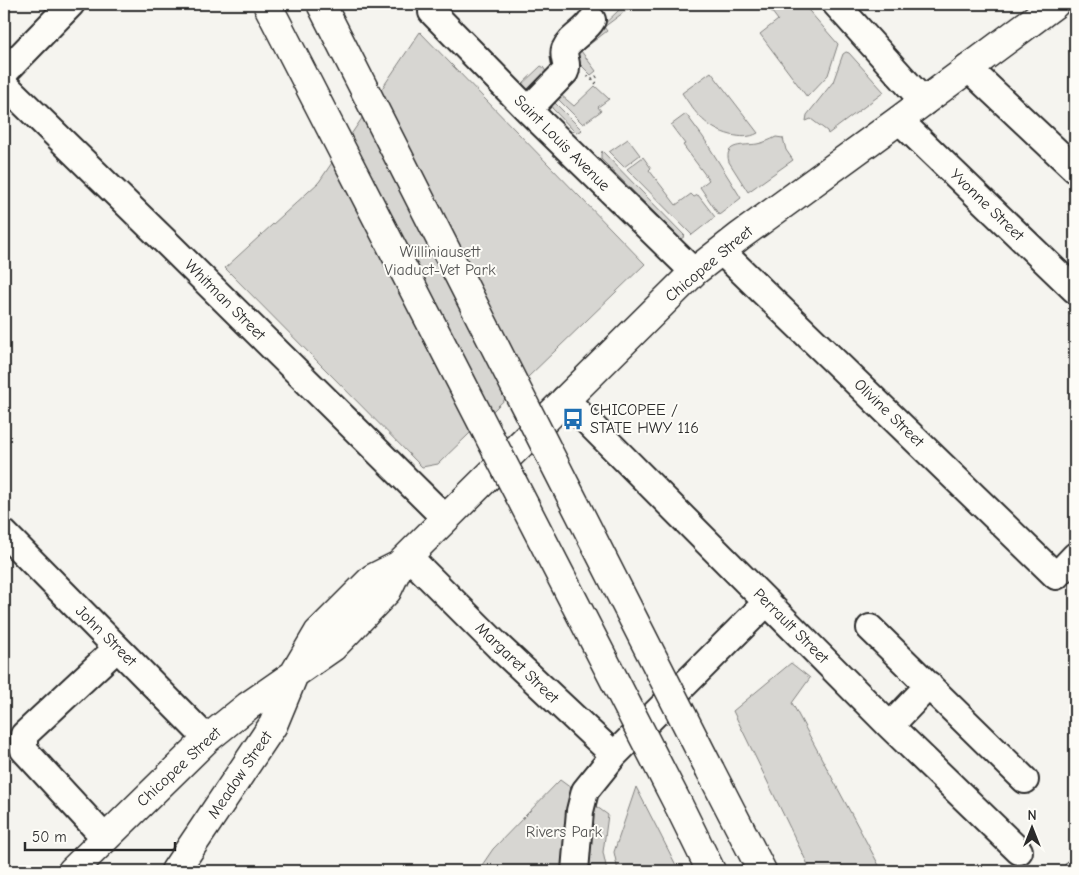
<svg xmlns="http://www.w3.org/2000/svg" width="1079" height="875" font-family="'Comic Neue',sans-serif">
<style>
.green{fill:#d7d6d2;stroke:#81807e}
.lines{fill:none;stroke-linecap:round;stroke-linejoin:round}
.minor-casing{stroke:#2b2b2b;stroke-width:30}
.major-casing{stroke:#2b2b2b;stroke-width:31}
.highway-casing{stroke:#2b2b2b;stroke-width:31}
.path{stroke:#2b2b2b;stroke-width:3;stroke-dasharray:1 4;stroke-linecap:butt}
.minor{stroke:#fdfcf7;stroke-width:26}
.major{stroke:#fdfcf7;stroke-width:28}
.highway{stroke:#fdfcf7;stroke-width:28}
.rail-casing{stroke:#2b2b2b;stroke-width:5.5}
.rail{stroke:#fdfcf7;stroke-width:4;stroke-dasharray:11;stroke-linecap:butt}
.highway-bridge-casing{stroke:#2b2b2b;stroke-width:31;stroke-linecap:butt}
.highway-bridge{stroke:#fdfcf7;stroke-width:28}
.labels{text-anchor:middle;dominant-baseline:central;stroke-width:4;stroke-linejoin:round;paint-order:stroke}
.street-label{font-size:16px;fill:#2b2b2b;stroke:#fdfcf7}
.park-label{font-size:16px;fill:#565655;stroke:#fdfcf7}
.poi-label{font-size:16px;fill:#2b2b2b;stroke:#fdfcf7;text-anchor:start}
</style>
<rect width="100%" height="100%" fill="#f5f4ef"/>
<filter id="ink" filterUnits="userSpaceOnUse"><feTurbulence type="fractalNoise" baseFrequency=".02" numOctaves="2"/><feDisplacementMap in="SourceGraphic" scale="10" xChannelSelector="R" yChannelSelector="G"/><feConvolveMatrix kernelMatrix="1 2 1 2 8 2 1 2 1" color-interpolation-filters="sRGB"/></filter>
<g filter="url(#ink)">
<path class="green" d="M613,4h22l-31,23 3,4 -26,20 15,20 -5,4 -15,-15 1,-10 42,-40z
M766,4h37l35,40 -10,31 -21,22 -47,-63 18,-14z
M420,32l225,232 -207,200 -16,3 -197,-199 94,-86z
M846,52l3,1 35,39 -56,42 -1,-3 -16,-12 -5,2 1,-6 26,-33 10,-28z
M541,66l2,1 4,6 -19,19 -7,-7z
M711,72l47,61c-9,5 -17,4 -27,2 -24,-6 -36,-22 -49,-42z
M595,86l14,13 -11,8 3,4 -18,13 -26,-26 4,-3 13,11z
M553,101l29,29 -1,1 -4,1 -3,-1 -22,-23z
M686,114l17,23 38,61 -22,17 -19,-28 9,-7 -26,-35 2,-1 -14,-19z
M776,137l7,1 3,12 7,10 -45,32 -19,-30c-6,-20 16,-16 28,-18 6,-1 13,-4 19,-7z
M628,139l12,16 -16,12 -15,-15z
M602,151l83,85 -4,3 -80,-80v-5z
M643,157l8,11 -2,2 27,35 15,-11 3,3 4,-2 17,22 -23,18 -65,-66z
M791,663l19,15 -18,25 90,168h-71l-78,-160z
M560,780l48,35 -5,37 4,19h-129l15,-22z
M636,787l43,84h-61l-4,-19z"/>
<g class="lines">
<g class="minor-casing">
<path id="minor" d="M836,4l88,98
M432,12l96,98 166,162
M968,68l107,101
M4,73l67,-69
M4,84l167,163 274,271
M528,110l37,-38c4,-8 -3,-15 0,-23 4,-10 22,-19 27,-29
M899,120l176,170
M721,251l335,325 19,-20
M565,399l325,327 129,125
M4,533l203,206
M408,556l90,90 116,109 153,-153
M870,628l155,152
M890,726l39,-41
M105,838l-81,-88v-15l93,-87
M575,871l5,-60 5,-20 29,-36"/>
</g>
<g class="major-casing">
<path id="major" d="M72,871l135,-132 41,-33 85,-59 54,-56 10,-21
M175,871l98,-146 22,-53 23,-39 55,-55 26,-13 295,-293 46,-36 159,-116 156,-116"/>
</g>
<g class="highway-casing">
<path id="highway" d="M710,770l52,101
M678,804l33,67"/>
</g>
<path class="path" d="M588,76l9,8
M592,80l7,-5"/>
<use href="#minor" class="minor"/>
<use href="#major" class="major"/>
<use href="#highway" class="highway"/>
<g class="rail-casing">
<path id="rail" d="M1064,871l11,-17"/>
</g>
<use href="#rail" class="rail"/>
<g class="highway-bridge-casing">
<path id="highway-bridge" d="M267,4l411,800
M321,4l389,766"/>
</g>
<use href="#highway-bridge" class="highway-bridge"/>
</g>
</g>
<defs>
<g id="bus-bare" transform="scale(1.725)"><path d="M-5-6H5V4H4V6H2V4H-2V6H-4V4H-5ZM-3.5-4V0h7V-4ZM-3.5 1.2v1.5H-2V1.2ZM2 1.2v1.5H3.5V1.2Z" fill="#1f6fb2" stroke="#fdfcf7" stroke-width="2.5" paint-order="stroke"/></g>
</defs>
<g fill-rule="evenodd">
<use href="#bus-bare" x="573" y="419"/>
</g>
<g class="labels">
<g class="street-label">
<text transform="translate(562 143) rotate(45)">Saint Louis Avenue</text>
<text transform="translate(987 205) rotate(44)">Yvonne Street</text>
<text transform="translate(709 264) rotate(-40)">Chicopee Street</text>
<text transform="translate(225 300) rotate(45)">Whitman Street</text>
<text transform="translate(889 413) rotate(44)">Olivine Street</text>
<text transform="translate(791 626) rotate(45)">Perrault Street</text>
<text transform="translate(106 636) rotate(45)">John Street</text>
<text transform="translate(517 663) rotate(44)">Margaret Street</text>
<text transform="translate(179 767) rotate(-43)">Chicopee Street</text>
<text transform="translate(240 775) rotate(-56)">Meadow Street</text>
</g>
<g class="park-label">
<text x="440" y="252">Williniausett<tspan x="440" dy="18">Viaduct-Vet Park</tspan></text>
<text x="564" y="832">Rivers Park</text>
</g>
<g class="poi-label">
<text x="590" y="410">CHICOPEE /<tspan x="590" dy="18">STATE HWY 116</tspan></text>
</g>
</g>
<rect width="1079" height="875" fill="none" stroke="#fdfcf7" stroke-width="20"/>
<rect x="10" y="10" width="1059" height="855" fill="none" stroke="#2b2b2b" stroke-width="2" filter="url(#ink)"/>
<g transform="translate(1032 828)" stroke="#fdfcf7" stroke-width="4" paint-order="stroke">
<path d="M0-4L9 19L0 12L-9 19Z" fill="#2b2b2b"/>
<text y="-8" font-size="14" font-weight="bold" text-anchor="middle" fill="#2b2b2b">N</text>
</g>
<path d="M25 842v8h150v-8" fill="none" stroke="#2b2b2b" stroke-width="2.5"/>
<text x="32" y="842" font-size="15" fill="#2b2b2b" stroke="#fdfcf7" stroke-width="4" paint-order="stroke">50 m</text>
</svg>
